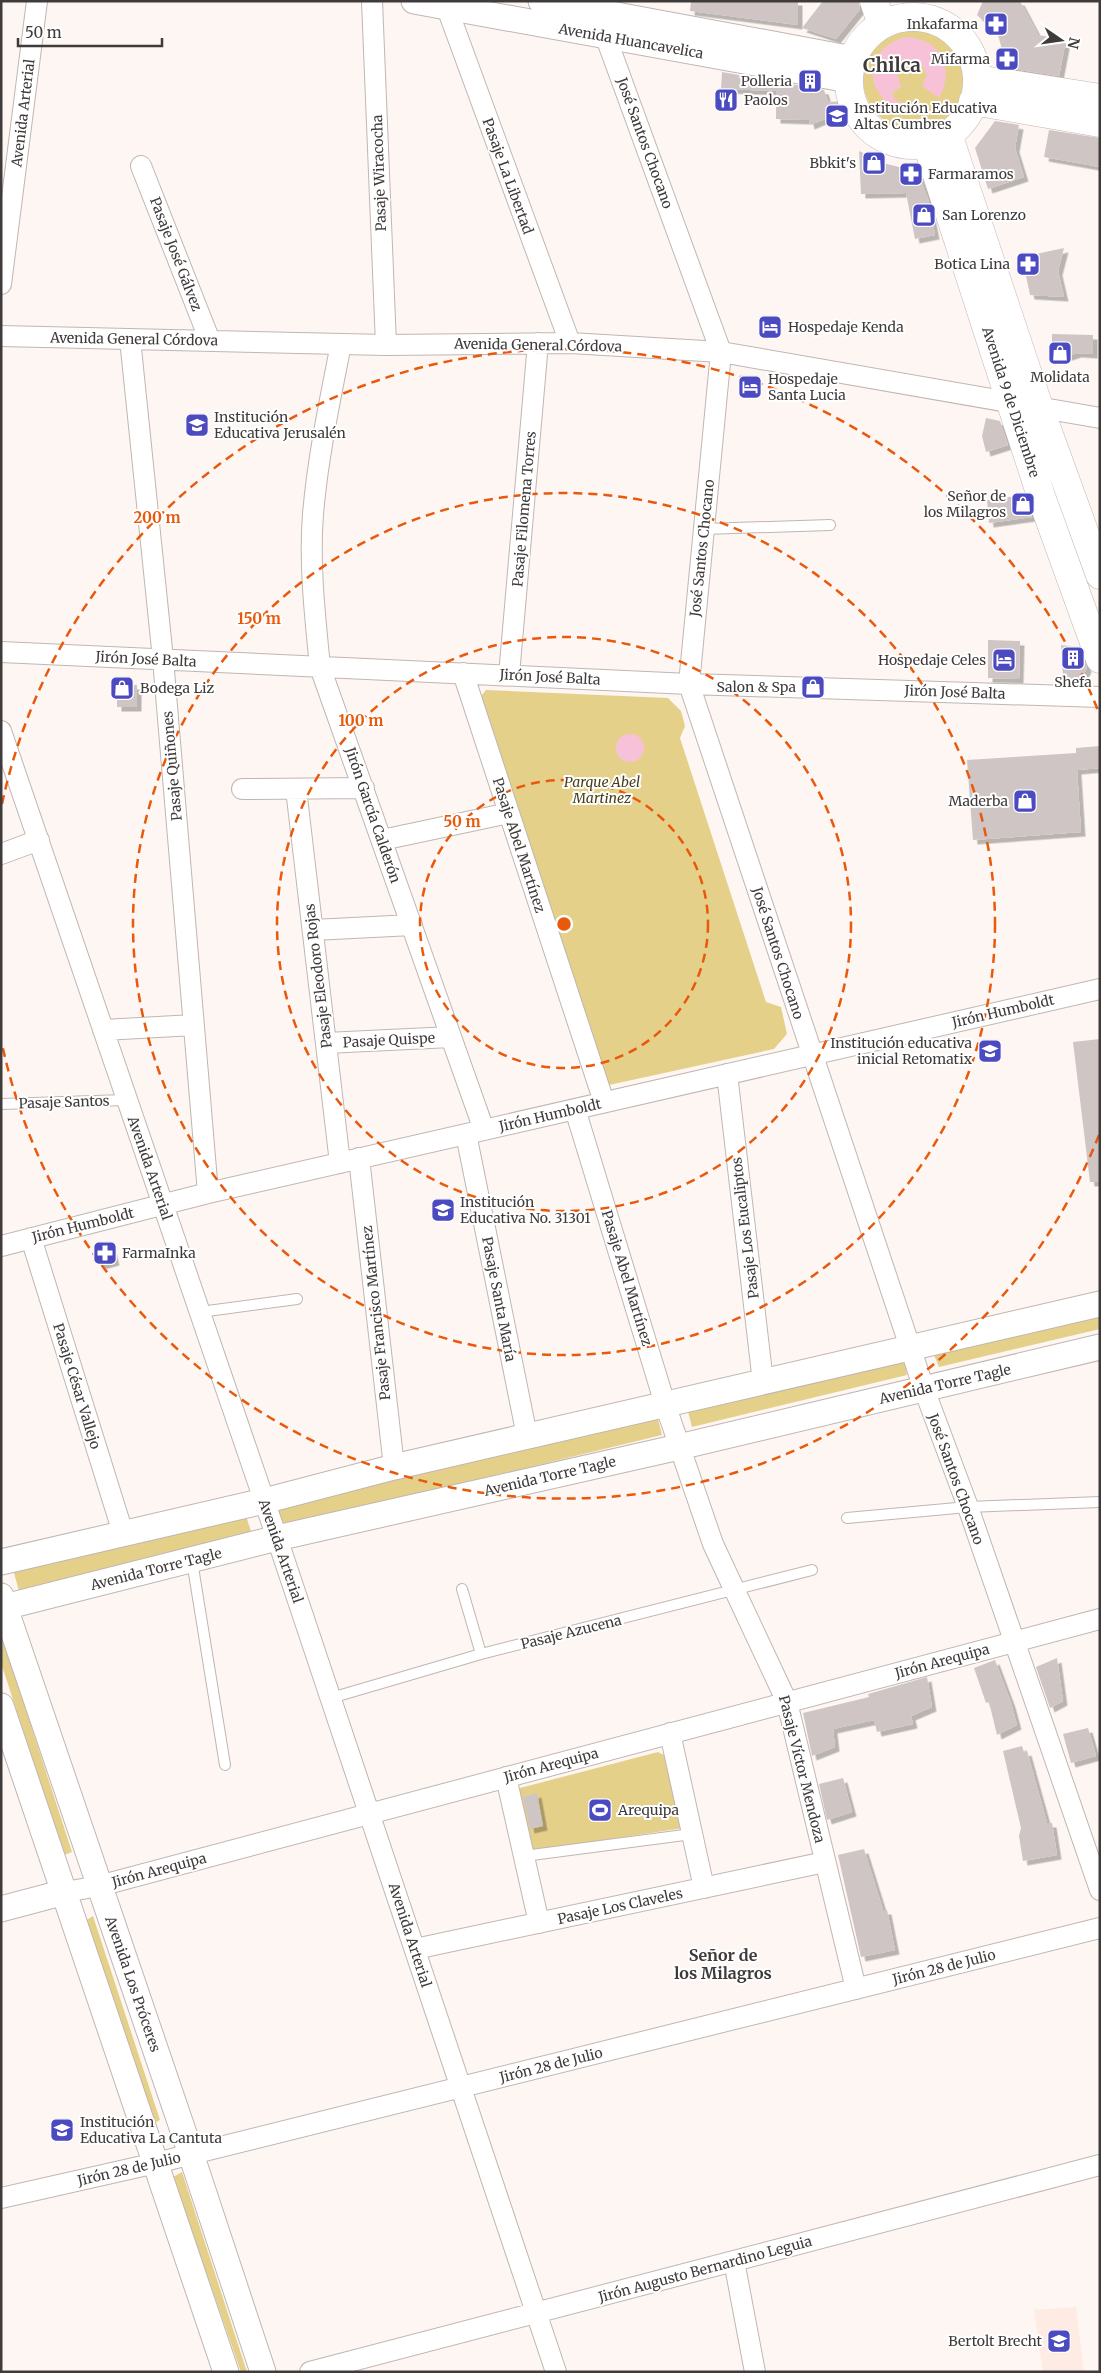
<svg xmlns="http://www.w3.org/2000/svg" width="1101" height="2373" font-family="Merriweather,serif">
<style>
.built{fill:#feebe4}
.green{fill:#e5d08a}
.water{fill:#f7c2d7}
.building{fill:#d0c5c5;filter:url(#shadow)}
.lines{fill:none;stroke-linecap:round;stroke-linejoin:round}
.service-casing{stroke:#c0b6b2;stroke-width:12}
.minor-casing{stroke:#c0b6b2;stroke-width:22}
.tertiary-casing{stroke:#c0b6b2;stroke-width:27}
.primary-casing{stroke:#c0b6b2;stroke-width:29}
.trunk-casing{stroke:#c0b6b2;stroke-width:29}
.service{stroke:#fff;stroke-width:10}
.minor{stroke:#fff;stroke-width:20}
.tertiary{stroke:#fff;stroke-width:25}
.primary{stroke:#fff;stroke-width:28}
.trunk{stroke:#fff;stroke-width:28}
.ring{fill:none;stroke:#e8590c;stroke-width:2.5;stroke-dasharray:9 6}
.labels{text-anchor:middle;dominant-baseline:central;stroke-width:4;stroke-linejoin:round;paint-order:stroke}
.poi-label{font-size:14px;fill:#3f3b3a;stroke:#fff;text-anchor:start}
.street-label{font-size:14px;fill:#3f3b3a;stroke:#fff}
.park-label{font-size:14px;font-style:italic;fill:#483e19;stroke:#fff}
.quarter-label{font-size:16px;font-weight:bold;fill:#3f3b3a;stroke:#fff}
.district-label{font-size:19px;font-weight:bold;fill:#3f3b3a;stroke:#fff}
.centre{fill:#e8590c;stroke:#fff;stroke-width:2.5}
.ring-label{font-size:15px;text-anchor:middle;font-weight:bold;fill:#e8590c;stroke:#fff;stroke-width:4;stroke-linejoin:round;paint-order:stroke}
</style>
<defs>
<filter id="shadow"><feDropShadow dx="4.5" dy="4.5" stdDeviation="0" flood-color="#0004"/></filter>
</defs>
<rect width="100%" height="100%" fill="#fef6f2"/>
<path class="built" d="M1076,2307l8,65h-41l-9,-62z"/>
<path class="green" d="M863 79a51 51 0 1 1 102 0a51 51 0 1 1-102 0Z
M486,690l182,8 13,13 4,15 -5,12 86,264 15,5 6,27 -13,15 -165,36 -4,-3 -129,-380z
M1100,1310v19l-161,38 -7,-17z
M904,1356l3,19 -215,52 -6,-23z
M656,1411l6,24 -380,92 -6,-25z
M244,1510l8,24 -233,57 -7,-25z
M3,1639l69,213 -8,3 -63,-192z
M658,1752l8,4 18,72 -154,23 -14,-58 4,-5z
M93,1916l67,204 -6,3 -69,-202z
M182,2172l65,200h-6l-68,-195z"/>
<path class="water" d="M905,37c35,0 51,32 34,61l-17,-12 5,-11 -6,-12 -14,-3 -9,8 -1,6 4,13 -9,6 3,7 8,3 2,8c-43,-13 -43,-62 0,-74z
M616 748a14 14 0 1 1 28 0a14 14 0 1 1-28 0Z"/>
<path class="building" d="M691,1h107v24l-108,-14z
M823,1h36l1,8 -24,30 -34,-11z
M983,1h37l18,34 28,5 -7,36 -45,-7 -8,-5 -8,-29 -21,-20z
M722,72l102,18 4,12 36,-2v3l-54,22 -1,-5 -33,-1v-28l-55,-2z
M995,121l24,4 -4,23 9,29 -36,12 -13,-41z
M1049,130l51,8v29l-56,-10z
M859,151l28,13 20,5 9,-1 12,31 7,36 -20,4 -9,-46 -45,1z
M1064,248l-6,23 6,26 -34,-2 -8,-38z
M1052,334l41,1v19l-16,-1 -18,6 -7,-11z
M986,418l14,3 8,24 -22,7 -4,-16z
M1024,495l8,22 -43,6 -2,-23z
M988,640l32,1 -1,38 -31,-1z
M1061,645l18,2 8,21 -6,12 -18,-3z
M117,685h20v22h-20z
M1100,746v22l-23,2 4,62 -108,8 -6,-80 109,-7v-5z
M1100,1039v143h-10l-17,-140z
M110,1241l5,20 -15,4 -5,-19z
M1057,1658l6,43 -13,7 -14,-41z
M995,1660l16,43 6,22 -20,10 -8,-33 -3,1 -12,-35z
M927,1677l5,30 -21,9 2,8 -36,8 -3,-12 -41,9 2,18 -23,9 -9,-43 66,-16 -1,-3z
M1088,1728l8,28 -25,7 -8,-29z
M1022,1746l2,6 3,-1 20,72h5l5,32 -34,6 -4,-25 2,-8 -18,-77z
M843,1778l9,34 -25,8 -8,-36z
M537,1793l6,33 -13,3 -7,-32z
M864,1849l19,61h4l8,40 -34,7 -23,-102z"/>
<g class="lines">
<g class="service-casing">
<path id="service" d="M704,529l126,-4
M1,1104l125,-4
M200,1312l97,-13
M847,1518l121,-11 132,-5
M192,1561l33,204
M462,1589l19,65
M331,1698l150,-44 331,-84
M524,1856l168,-22"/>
</g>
<g class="minor-casing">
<path id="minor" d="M372,1l14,344
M447,8l123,335
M601,24l120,328 -32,332 235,705 44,118 132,383
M141,166l69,175
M1,284l36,-283
M1,336l385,9 184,-2 151,9 379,66
M130,339l33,320 45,534
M341,344c-11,56 -23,112 -28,170 -4,50 2,102 7,153l164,463
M1,652l688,32 411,13
M463,673l141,429
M509,675l29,-332
M1,731l276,807 279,834
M242,789l122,-1
M296,789l44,374
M382,840l127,-27
M1,854l38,-14
M313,930l99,-5
M103,1030l91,-5
M326,1043l125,-6
M727,1074l36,308
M575,1109l90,295 48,140 74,158 69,287
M466,1134l61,302
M359,1158l35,309
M31,1238l92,295
M1,1246l207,-53 892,-204
M670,1733l34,155
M506,1777l33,146
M65,1892l34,-6 1001,-267
M415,1949l410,-87
M1,2198l155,-35 944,-235
M734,2261l21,111
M310,2372l790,-207"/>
</g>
<g class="tertiary-casing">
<path id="tertiary" d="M414,1l435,79
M541,1l312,58
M1,1562l263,-61 130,-34 706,-163
M1,1596l190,558 72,218
M1,1608l276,-70 402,-91 421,-100
M1,1706l225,666
M1,1909l64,-17"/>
</g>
<g class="primary-casing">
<path id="primary" d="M948,134l91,273 61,168
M927,144l114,352 59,163"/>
</g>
<g class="trunk-casing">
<path id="trunk" d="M874,1l8,24
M849 81a64 64 0 1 1 128 0a64 64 0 1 1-128 0Z
M977,79l123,19
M973,101l127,22"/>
</g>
<use href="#service" class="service"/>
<use href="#minor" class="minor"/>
<use href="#tertiary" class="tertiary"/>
<use href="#primary" class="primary"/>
<use href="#trunk" class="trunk"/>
</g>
<g class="ring">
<circle cx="564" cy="924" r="144"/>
<circle cx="564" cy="924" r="287"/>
<circle cx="564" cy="924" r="431"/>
<path d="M1099 1135A575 575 0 0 1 2 1044M2 804A575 575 0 0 1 1099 713"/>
</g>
<defs>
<g id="pharmacy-square" transform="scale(1.25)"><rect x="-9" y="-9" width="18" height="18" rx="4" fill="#4b4ac0" stroke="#fff"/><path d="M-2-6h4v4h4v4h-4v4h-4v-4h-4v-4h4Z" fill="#fff"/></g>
<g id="building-square" transform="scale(1.25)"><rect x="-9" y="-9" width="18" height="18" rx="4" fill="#4b4ac0" stroke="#fff"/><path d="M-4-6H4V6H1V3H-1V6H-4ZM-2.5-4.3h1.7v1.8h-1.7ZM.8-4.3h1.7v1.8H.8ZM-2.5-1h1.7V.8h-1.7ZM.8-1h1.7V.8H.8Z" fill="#fff"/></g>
<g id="restaurant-square" transform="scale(1.25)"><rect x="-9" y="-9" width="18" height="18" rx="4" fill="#4b4ac0" stroke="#fff"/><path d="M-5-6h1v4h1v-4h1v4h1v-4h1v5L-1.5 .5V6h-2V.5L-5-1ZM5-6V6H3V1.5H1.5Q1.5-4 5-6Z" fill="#fff"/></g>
<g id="school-square" transform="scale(1.25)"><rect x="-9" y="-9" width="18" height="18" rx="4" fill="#4b4ac0" stroke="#fff"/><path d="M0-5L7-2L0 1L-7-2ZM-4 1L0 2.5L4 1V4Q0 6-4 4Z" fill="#fff"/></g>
<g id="shop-square" transform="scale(1.25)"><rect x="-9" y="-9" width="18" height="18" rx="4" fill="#4b4ac0" stroke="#fff"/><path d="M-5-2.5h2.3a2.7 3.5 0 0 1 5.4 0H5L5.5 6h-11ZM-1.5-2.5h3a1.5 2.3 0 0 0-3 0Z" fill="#fff"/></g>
<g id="hotel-square" transform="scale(1.25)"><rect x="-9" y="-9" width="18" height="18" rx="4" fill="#4b4ac0" stroke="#fff"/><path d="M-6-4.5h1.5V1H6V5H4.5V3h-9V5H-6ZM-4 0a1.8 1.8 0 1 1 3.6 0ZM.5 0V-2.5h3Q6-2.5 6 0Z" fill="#fff"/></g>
<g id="stadium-square" transform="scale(1.25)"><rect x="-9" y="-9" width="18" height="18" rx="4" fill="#4b4ac0" stroke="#fff"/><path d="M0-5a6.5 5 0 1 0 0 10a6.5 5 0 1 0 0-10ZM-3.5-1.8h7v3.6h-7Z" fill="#fff"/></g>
</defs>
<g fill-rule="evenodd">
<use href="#pharmacy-square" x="996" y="24"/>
<use href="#pharmacy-square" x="1007" y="59"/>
<use href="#building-square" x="810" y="81"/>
<use href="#restaurant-square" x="726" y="100"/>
<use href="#school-square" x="837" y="116"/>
<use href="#shop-square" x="874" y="163"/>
<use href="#pharmacy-square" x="911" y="174"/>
<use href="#shop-square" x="924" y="215"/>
<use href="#pharmacy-square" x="1028" y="264"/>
<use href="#hotel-square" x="770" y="327"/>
<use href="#shop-square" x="1060" y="353"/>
<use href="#hotel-square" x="750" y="387"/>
<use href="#school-square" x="197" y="425"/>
<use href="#shop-square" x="1023" y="504"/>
<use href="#building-square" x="1073" y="658"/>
<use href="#hotel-square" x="1004" y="660"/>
<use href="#shop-square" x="813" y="687"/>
<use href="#shop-square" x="122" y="688"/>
<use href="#shop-square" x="1025" y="801"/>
<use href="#school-square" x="990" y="1051"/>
<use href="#school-square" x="443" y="1210"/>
<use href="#pharmacy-square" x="105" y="1253"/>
<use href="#stadium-square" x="600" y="1810"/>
<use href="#school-square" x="62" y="2130"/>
<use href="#school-square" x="1059" y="2341"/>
</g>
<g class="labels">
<g class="poi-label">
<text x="978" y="24" text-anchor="end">Inkafarma</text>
<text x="990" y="59" text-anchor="end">Mifarma</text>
<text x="792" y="81" text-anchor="end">Polleria</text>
<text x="744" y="100">Paolos</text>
<text x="854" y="108">Institución Educativa<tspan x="854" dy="16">Altas Cumbres</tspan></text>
<text x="856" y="163" text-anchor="end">Bbkit's</text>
<text x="928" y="174">Farmaramos</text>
<text x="942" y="215">San Lorenzo</text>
<text x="1010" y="264" text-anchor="end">Botica Lina</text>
<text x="788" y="327">Hospedaje Kenda</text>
<text x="1060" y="377" text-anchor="middle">Molidata</text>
<text x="768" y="379">Hospedaje<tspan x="768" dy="16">Santa Lucia</tspan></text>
<text x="214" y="417">Institución<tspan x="214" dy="16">Educativa Jerusalén</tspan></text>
<text x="1006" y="496" text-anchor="end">Señor de<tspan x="1006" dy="16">los Milagros</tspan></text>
<text x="986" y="660" text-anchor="end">Hospedaje Celes</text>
<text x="1073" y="682" text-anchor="middle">Shefa</text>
<text x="796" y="687" text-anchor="end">Salon &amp; Spa</text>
<text x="140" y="688">Bodega Liz</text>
<text x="1008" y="801" text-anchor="end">Maderba</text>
<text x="972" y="1043" text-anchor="end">Institución educativa<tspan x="972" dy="16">inicial Retomatix</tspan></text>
<text x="460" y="1202">Institución<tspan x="460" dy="16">Educativa No. 31301</tspan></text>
<text x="122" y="1253">FarmaInka</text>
<text x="618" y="1810">Arequipa</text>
<text x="80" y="2122">Institución<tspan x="80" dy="16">Educativa La Cantuta</tspan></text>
<text x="1042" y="2341" text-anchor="end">Bertolt Brecht</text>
</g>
<g class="street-label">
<text transform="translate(631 41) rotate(10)">Avenida Huancavelica</text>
<text transform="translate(23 113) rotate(-83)">Avenida Arterial</text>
<text transform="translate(645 143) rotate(70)">José Santos Chocano</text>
<text transform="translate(379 173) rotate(-92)">Pasaje Wiracocha</text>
<text transform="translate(508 176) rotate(70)">Pasaje La Libertad</text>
<text transform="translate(176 254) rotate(69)">Pasaje José Gálvez</text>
<text transform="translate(134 339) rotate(1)">Avenida General Córdova</text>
<text transform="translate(538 345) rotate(1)">Avenida General Córdova</text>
<text transform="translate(1011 402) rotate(72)">Avenida 9 de Diciembre</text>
<text transform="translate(524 509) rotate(-85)">Pasaje Filomena Torres</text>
<text transform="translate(702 548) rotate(-84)">José Santos Chocano</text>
<text transform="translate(146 659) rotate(3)">Jirón José Balta</text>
<text transform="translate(550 677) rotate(3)">Jirón José Balta</text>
<text transform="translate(955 692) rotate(2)">Jirón José Balta</text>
<text transform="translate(172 766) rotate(-95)">Pasaje Quiñones</text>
<text transform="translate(373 815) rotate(71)">Jirón García Calderón</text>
<text transform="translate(519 845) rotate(72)">Pasaje Abel Martínez</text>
<text transform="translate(778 953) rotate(72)">José Santos Chocano</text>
<text transform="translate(318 976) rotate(-97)">Pasaje Eleodoro Rojas</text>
<text transform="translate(1003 1011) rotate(-13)">Jirón Humboldt</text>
<text transform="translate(389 1040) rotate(-3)">Pasaje Quispe</text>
<text transform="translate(64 1102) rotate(-2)">Pasaje Santos</text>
<text transform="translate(550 1115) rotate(-13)">Jirón Humboldt</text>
<text transform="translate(150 1168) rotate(71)">Avenida Arterial</text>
<text transform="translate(83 1225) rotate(-14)">Jirón Humboldt</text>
<text transform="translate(745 1228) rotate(-97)">Pasaje Los Eucaliptos</text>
<text transform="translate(627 1278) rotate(73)">Pasaje Abel Martínez</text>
<text transform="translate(499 1299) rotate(79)">Pasaje Santa María</text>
<text transform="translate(376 1313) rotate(-96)">Pasaje Francisco Martínez</text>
<text transform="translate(945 1384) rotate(-13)">Avenida Torre Tagle</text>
<text transform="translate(77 1386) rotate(73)">Pasaje César Vallejo</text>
<text transform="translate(550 1476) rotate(-13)">Avenida Torre Tagle</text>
<text transform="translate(956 1479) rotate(70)">José Santos Chocano</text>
<text transform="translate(281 1551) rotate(71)">Avenida Arterial</text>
<text transform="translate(156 1569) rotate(-14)">Avenida Torre Tagle</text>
<text transform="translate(571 1632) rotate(-14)">Pasaje Azucena</text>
<text transform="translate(942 1661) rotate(-15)">Jirón Arequipa</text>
<text transform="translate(551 1765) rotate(-15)">Jirón Arequipa</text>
<text transform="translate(802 1769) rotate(76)">Pasaje Víctor Mendoza</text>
<text transform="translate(159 1870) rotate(-15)">Jirón Arequipa</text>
<text transform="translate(620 1906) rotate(-12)">Pasaje Los Claveles</text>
<text transform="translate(410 1935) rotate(72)">Avenida Arterial</text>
<text transform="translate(944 1967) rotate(-14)">Jirón 28 de Julio</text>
<text transform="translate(133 1984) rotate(71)">Avenida Los Próceres</text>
<text transform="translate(551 2065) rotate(-14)">Jirón 28 de Julio</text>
<text transform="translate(129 2169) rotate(-13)">Jirón 28 de Julio</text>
<text transform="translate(705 2269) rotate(-15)">Jirón Augusto Bernardino Leguia</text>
</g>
<g class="park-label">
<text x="602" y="782">Parque Abel<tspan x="602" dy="16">Martinez</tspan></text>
</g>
<g class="quarter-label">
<text x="723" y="1955">Señor de<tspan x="723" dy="18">los Milagros</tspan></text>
</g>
<g class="district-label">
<text x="892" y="65">Chilca</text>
</g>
</g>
<circle cx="564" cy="924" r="8" class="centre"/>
<g class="ring-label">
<text x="157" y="523">200 m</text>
<text x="259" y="624">150 m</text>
<text x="361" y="726">100 m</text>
<text x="462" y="827">50 m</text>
</g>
<rect width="1101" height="2373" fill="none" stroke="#3f3b3a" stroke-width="5"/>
<g transform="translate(1061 40) rotate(103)" stroke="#ffffff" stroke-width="4" paint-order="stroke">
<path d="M0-4L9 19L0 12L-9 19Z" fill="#3f3b3a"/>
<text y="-8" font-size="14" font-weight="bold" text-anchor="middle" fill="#3f3b3a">N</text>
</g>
<path d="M18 38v8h144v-8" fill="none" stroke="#3f3b3a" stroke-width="2.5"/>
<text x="25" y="38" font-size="15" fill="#3f3b3a" stroke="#ffffff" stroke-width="4" paint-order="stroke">50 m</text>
</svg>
